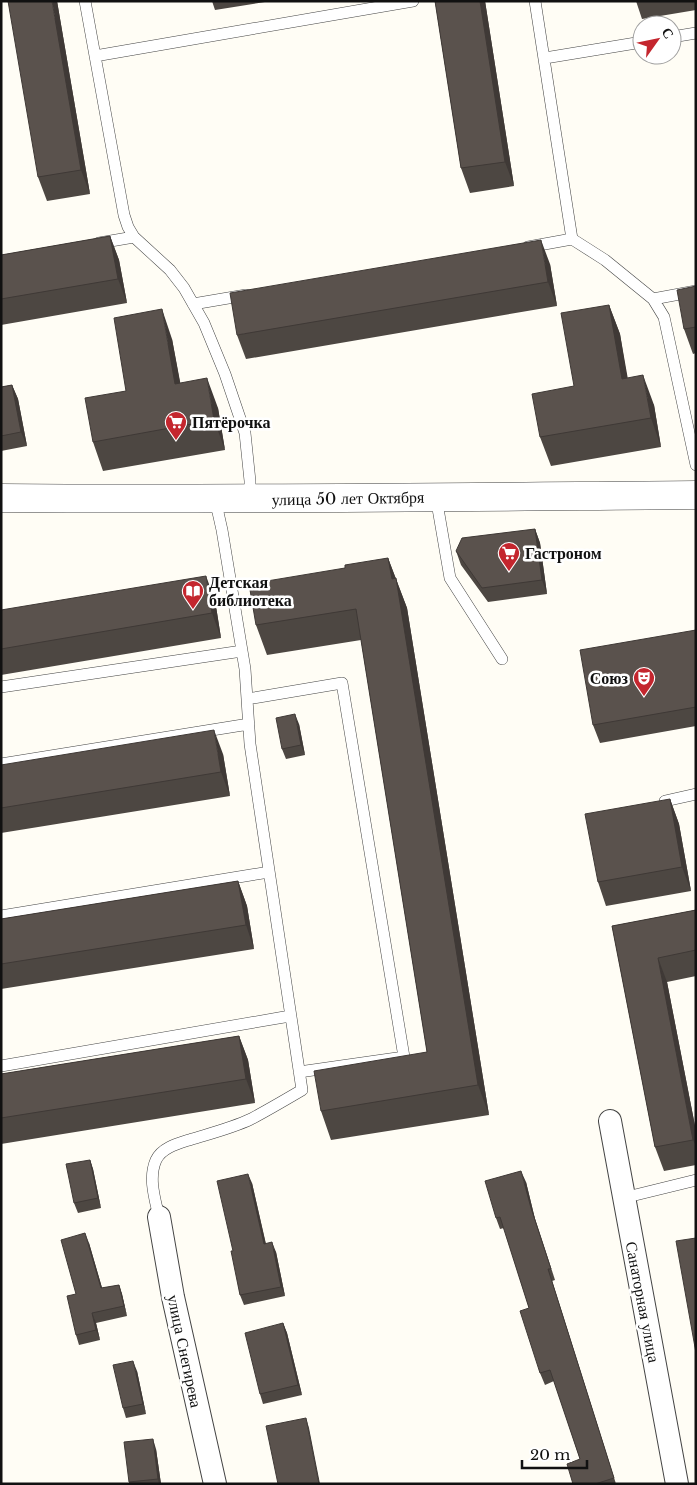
<svg xmlns="http://www.w3.org/2000/svg" width="697" height="1485" font-family="'Libre Baskerville',serif">
<style>
.lines{fill:none;stroke-linecap:round;stroke-linejoin:round}
.service-casing{stroke:#444;stroke-width:12}
.minor-casing{stroke:#444;stroke-width:24}
.tertiary-casing{stroke:#444;stroke-width:29}
.service{stroke:#fff;stroke-width:11}
.minor{stroke:#fff;stroke-width:22}
.tertiary{stroke:#fff;stroke-width:28}
.wall{fill:#4d4742}
.shaded-wall{fill:#3f3936}
.building{fill:#5a524d;stroke:#3f3936}
.labels{text-anchor:middle;dominant-baseline:central;stroke-width:5;stroke-linejoin:round;paint-order:stroke}
.poi-label{font-size:16px;font-weight:bold;fill:#111;stroke:#fff;text-anchor:start}
.street-label{font-size:16px;fill:#111;stroke:#fff}
</style>
<rect width="100%" height="100%" fill="#fffdf5"/>
<g class="lines">
<g class="service-casing">
<path id="service" d="M85,1l39,214 4,12 6,10 36,33 14,18 20,35 21,51 20,59 5,48v18
M535,1l37,238 33,21 48,39 11,18 32,148
M672,37l24,-4
M95,56l318,-55
M545,58l97,-16
M99,243l35,-6
M528,247l44,-8
M653,299l43,-8
M193,304l53,-9
M436,497l14,81 52,81
M1,687l241,-36
M247,699l95,-16 62,374 -105,15
M1,764l248,-40
M665,801l31,-7
M1,916l268,-44
M1,1066l289,-50
M623,1198l73,-18
M159,1217c-4,-18 -11,-39 -3,-57 6,-13 24,-17 36,-21 20,-6 40,-11 59,-20 17,-9 34,-19 51,-29l-52,-346 -5,-75 -23,-139 -7,-31"/>
</g>
<g class="minor-casing">
<path id="minor" d="M610,1121l67,363
M159,1217l14,80 42,187"/>
</g>
<g class="tertiary-casing">
<path id="tertiary" d="M1,498c232,2 463,-1 695,-3"/>
</g>
<use href="#service" class="service"/>
<use href="#minor" class="minor"/>
<use href="#tertiary" class="tertiary"/>
</g>
<path class="wall" d="M57,1l33,193 -43,7 -9,-24z
M212,1h59l-56,9z
M435,1h50l29,185 -44,7 -9,-25z
M636,1h60v9l-54,9z
M110,236l9,24 8,43 -126,22v-70z
M550,264l7,42 -311,53 -9,-24z
M696,286v67l-3,1 -9,-25z
M609,305l11,29 7,44 27,27 7,42 -110,19 -11,-29 34,-51z
M172,339l8,44 38,25 7,42 -122,21 -10,-29 33,-51z
M12,385l6,14 9,47 -26,5v-64z
M535,529l5,14 7,51 -59,8 -27,-37 -5,-14z
M388,558l19,50 82,507 -158,25 -10,-29 106,-59 -66,-412 -94,15 -11,-30 89,-57z
M215,600l6,38 -220,37v-65z
M696,630v96l-96,17 -7,-18z
M299,724l6,31 -19,4 -4,-10z
M223,754l7,42 -229,37v-68z
M670,799l9,25 12,67 -85,15 -8,-24z
M238,881l9,25 7,43 -253,40v-70z
M696,910v66l-29,6 29,149v34l-32,6 -9,-24 -43,-221z
M239,1036l9,24 7,43 -254,41v-70z
M90,1160l3,9 8,39 -23,5 -4,-10z
M526,1182l9,37 20,61 -3,1 64,203h-43l7,-25 -26,-78 -9,4 -5,-12 -11,-65 -25,-80 -4,1 -4,-11z
M252,1183l14,61 10,8 9,44 -41,9 -4,-10 -7,-44z
M89,1243l13,45 17,-3 3,9 5,22 -31,7 4,17 -21,5 -3,-10v-41z
M283,1323l4,10 15,62 -39,9 -3,-10z
M137,1371l9,43 -20,4 -3,-10z
M156,1449l5,35h-32v-2z"/>
<path class="shaded-wall" d="M52,1h5l33,193 -9,-24z
M480,1h5l29,185 -9,-24z
M110,236l9,24 8,43 -9,-24z
M541,240l9,24 7,42 -9,-24z
M609,305l11,29 13,74 -11,-29z
M162,309l10,30 14,74 -11,-29z
M643,375l11,30 7,42 -10,-29z
M207,378l11,30 7,42 -11,-30z
M12,385l6,14 9,47 -6,-14z
M535,529l5,14 7,51 -5,-14z
M388,558l19,50 82,507 -11,-30z
M206,576l9,24 6,38 -9,-25z
M295,714l4,10 6,31 -4,-10z
M214,730l9,24 7,42 -9,-24z
M670,799l9,25 12,67 -9,-24z
M238,881l9,25 7,43 -8,-24z
M658,958l9,24 29,149v15l-3,-6z
M239,1036l9,24 7,43 -9,-24z
M90,1160l3,9 8,39 -3,-10z
M521,1171l5,11 9,37 20,61 -24,-72z
M248,1174l4,9 16,71 -4,-10z
M85,1233l4,10 16,55 -4,-10z
M272,1242l4,10 9,44 -4,-9z
M548,1269l4,12 64,203 -2,-6z
M119,1285l3,9 5,22 -3,-10z
M92,1313l4,10 4,17 -4,-10z
M283,1323l4,10 15,62 -4,-10z
M133,1361l4,10 9,43 -3,-10z
M306,1418l3,10 11,56h-1z
M153,1439l3,10 5,35h-2l-1,-5z"/>
<path class="building" d="M8,1h44l29,169 -43,7z
M435,1h45l25,161 -44,6z
M110,236l8,43 -117,20v-44z
M541,240l7,42 -311,53 -7,-42z
M696,286v41l-12,2 -7,-39z
M609,305l13,74 21,-4 8,43 -111,19 -8,-43 42,-8 -13,-73z
M162,309l13,75 32,-6 7,42 -121,22 -8,-44 41,-7 -12,-73z
M12,385l9,47 -20,4v-49z
M535,529l7,51 -60,8 -26,-37 6,-13z
M388,558l4,21 4,-1 82,507 -157,26 -7,-40 113,-19 -71,-443 -100,16 -7,-41 96,-16v-3z
M206,576l6,37 -211,36v-39z
M696,630v77l-103,18 -13,-75z
M295,714l6,31 -19,4 -6,-31z
M214,730l7,42 -220,36v-43z
M670,799l12,68 -84,15 -13,-68z
M238,881l8,44 -245,39v-45z
M696,910v40l-38,8 35,182 -38,7 -43,-221z
M239,1036l7,43 -245,39v-44z
M90,1160l8,38 -24,5 -8,-39z
M521,1171l10,37 20,61h-3l66,209 -19,6h-22l-6,-20 13,-5 -30,-89 -10,3 -20,-62 9,-3 -29,-91 -4,1 -11,-37z
M248,1174l16,70 8,-2 9,45 -41,8 -9,-44h2l-16,-70z
M85,1233l16,55 18,-3 5,21 -32,7 4,17 -20,5 -9,-39 9,-2 -15,-54z
M696,1238v115l-20,-112z
M283,1323l15,62 -38,9 -15,-61z
M133,1361l10,43 -20,4 -10,-43z
M306,1418l13,66h-41l-12,-58z
M153,1439l5,40 -29,3 -5,-40z"/>
<defs>
<g id="supermarket-pin" transform="scale(1.125)"><path d="M0 17L-7.5 6A9.5 9.5 0 1 1 7.5 6Z" fill="#c4262e" stroke="#fff"/><path d="M-6-5.5h2.5l.6 2H6L4.5 2H-2.5L-4.4-4H-6ZM-1.5 3.2a1.3 1.3 0 1 0 .1 0ZM3 3.2a1.3 1.3 0 1 0 .1 0Z" fill="#fff"/></g>
<g id="library-pin" transform="scale(1.125)"><path d="M0 17L-7.5 6A9.5 9.5 0 1 1 7.5 6Z" fill="#c4262e" stroke="#fff"/><path d="M-6-4Q-3-5.5-.7-3.5V5Q-3 3-6 4ZM6-4Q3-5.5 .7-3.5V5Q3 3 6 4Z" fill="#fff"/></g>
<g id="theatre-pin" transform="scale(1.125)"><path d="M0 17L-7.5 6A9.5 9.5 0 1 1 7.5 6Z" fill="#c4262e" stroke="#fff"/><path d="M-5-5.5Q0-4 5-5.5V0Q5 5 0 6Q-5 5-5 0ZM-3.3-2.5H-1v1.5H-3.3ZM1-2.5H3.3v1.5H1ZM-2.8 1Q0 5.5 2.8 1Z" fill="#fff"/></g>
</defs>
<g fill-rule="evenodd">
<use href="#supermarket-pin" x="176" y="422"/>
<use href="#supermarket-pin" x="509" y="553"/>
<use href="#library-pin" x="193" y="591"/>
<use href="#theatre-pin" x="644" y="678"/>
</g>
<g class="labels">
<g class="poi-label">
<text x="192" y="422">Пятёрочка</text>
<text x="525" y="553">Гастроном</text>
<text x="209" y="582">Детская<tspan x="209" dy="18">библиотека</tspan></text>
<text x="628" y="678" text-anchor="end">Союз</text>
</g>
<g class="street-label">
<text transform="translate(348 498) rotate(-1)">улица 50 лет Октября</text>
<text transform="translate(643 1302) rotate(79)">Санаторная улица</text>
<text transform="translate(185 1351) rotate(78)">улица Снегирева</text>
</g>
</g>
<rect width="697" height="1485" fill="none" stroke="#111111" stroke-width="5"/>
<g transform="translate(657 40) rotate(57)"><circle r="24" fill="#ffffff" stroke="#a0a0a0"/>
<path d="M0-4L9 19L0 12L-9 19Z" fill="#c4262e"/>
<text y="-8" font-size="14" font-weight="bold" text-anchor="middle" fill="#111111">С</text>
</g>
<path d="M522 1460v8h65v-8" fill="none" stroke="#111111" stroke-width="2.5"/>
<text x="530" y="1460" font-size="15" fill="#111111" stroke="#ffffff" stroke-width="4" paint-order="stroke">20 m</text>
</svg>
